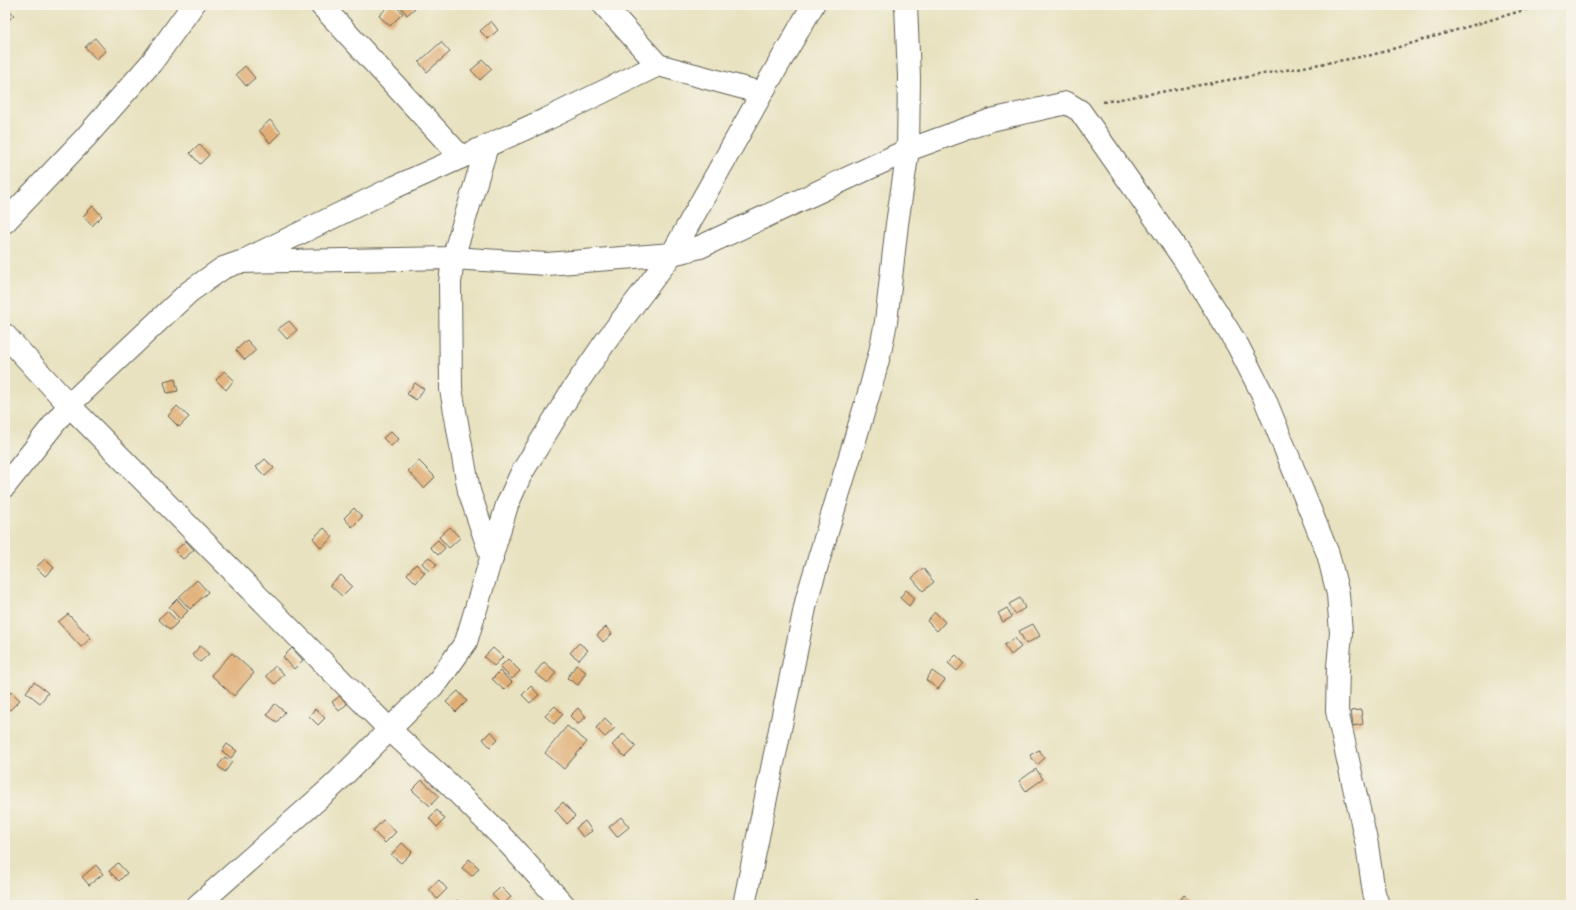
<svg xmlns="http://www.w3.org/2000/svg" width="1576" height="910" font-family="Caveat,sans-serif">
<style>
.building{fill:#e0ad74}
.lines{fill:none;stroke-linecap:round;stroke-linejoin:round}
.minor-casing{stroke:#636155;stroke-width:24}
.path{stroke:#636155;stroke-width:2.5;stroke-dasharray:3 3;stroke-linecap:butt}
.minor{stroke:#fff;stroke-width:22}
</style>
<rect width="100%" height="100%" fill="#f7f3e8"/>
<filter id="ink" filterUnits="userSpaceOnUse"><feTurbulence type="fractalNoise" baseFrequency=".025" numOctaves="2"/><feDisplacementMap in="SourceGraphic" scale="8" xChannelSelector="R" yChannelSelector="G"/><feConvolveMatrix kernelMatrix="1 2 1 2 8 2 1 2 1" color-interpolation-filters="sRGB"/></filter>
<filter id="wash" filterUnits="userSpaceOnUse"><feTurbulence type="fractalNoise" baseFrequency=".012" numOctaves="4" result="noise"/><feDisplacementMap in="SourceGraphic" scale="16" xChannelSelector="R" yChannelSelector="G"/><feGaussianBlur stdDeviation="0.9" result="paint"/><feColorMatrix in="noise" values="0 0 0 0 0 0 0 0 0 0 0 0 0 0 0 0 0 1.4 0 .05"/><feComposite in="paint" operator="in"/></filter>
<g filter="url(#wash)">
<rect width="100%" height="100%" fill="#e8e2c0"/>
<g id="blocks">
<path class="building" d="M5,5l9,10 -9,9z
M389,5h5l9,8 -13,13 -11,-10z
M399,5h14l2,3 -8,7z
M491,21l7,9 -10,9 -8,-8z
M95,38l11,13 -10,8 -11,-12z
M441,42l9,10 -23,20 -8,-10z
M483,60l9,9 -12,11 -9,-10z
M245,66l10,12 -9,8 -10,-12z
M270,120l11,12 -11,11 -11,-13z
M199,144l10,11 -9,9 -10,-11z
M93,206l9,10 -10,10 -9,-10z
M289,321l8,9 -10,9 -9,-10z
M247,340l9,10 -11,10 -9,-10z
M224,371l10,9 -8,10 -10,-10z
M175,379l3,12 -11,2 -3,-11z
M415,383l9,6 -8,11 -9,-6z
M177,406l12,11 -10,10 -11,-11z
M391,431l8,8 -8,7 -8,-8z
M265,459l9,9 -9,8 -9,-9z
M419,461l16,16 -11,11 -16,-17z
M354,508l8,9 -10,10 -8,-9z
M450,527l10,11 -11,10 -10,-11z
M324,528l9,9 -12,11 -8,-10z
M438,540l7,8 -7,7 -8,-8z
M186,541l8,9 -11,9 -8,-8z
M429,557l8,8 -7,7 -8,-9z
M45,559l9,9 -9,8 -9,-9z
M416,564l9,9 -9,10 -9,-9z
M923,568l11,14 -11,9 -11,-13z
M341,575l11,11 -10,10 -12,-11z
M197,580l11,12 -18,17 -11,-12z
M906,590l9,8 -6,8 -9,-8z
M1020,598l5,10 -10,6 -6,-10z
M177,599l11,12 -8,8 -11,-12z
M1007,608l5,9 -9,5 -5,-9z
M167,611l11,11 -8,8 -12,-11z
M935,612l10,10 -8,9 -10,-10z
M68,614l23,24 -10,9 -23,-25z
M1033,624l7,12 -14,8 -7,-13z
M606,627l6,7 -9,8 -6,-7z
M1015,638l6,9 -10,8 -7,-10z
M579,643l9,7 -9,10 -9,-7z
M200,646l9,8 -9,8 -8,-7z
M292,648l11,12 -9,9 -11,-12z
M493,648l10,9 -9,9 -10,-9z
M232,653l22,20 -20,23 -23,-21z
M956,655l8,8 -7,8 -9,-8z
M508,659l12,12 -8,8 -12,-12z
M544,662l12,10 -8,11 -13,-10z
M576,665l10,7 -8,13 -11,-7z
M275,666l9,8 -9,10 -9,-8z
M500,671l12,11 -8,8 -12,-11z
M932,671l13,9 -7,9 -12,-9z
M34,682l14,11 -8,10 -14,-11z
M531,686l8,9 -9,8 -8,-8z
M458,691l9,10 -11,11 -10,-10z
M11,692l9,8 -10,10 -5,-4v-7z
M340,696l7,8 -8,7 -7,-9z
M275,704l10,8 -8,10 -10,-7z
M555,706l8,8 -9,10 -9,-8z
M578,708l8,9 -8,7 -8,-8z
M315,709l10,9 -7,7 -9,-9z
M1361,710l2,14 -10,2 -2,-15z
M605,718l10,10 -10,9 -9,-9z
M567,726l20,16 -23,27 -19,-16z
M491,731l7,8 -8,8 -7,-8z
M623,734l13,12 -11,11 -13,-12z
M227,744l10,7 -6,7 -9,-7z
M1039,750l6,8 -8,7 -7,-10z
M225,757l7,5 -7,10 -7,-6z
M1036,769l7,10 -17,12 -7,-10z
M422,780l17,16 -9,10 -18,-16z
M563,802l12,14 -8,8 -12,-14z
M437,810l8,9 -8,8 -8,-9z
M621,817l8,10 -12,10 -8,-10z
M383,820l13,12 -11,11 -12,-12z
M585,821l7,10 -9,6 -7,-9z
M402,843l10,9 -11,11 -10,-8z
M469,859l10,9 -7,8 -10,-8z
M118,863l9,10 -8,8 -10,-10z
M96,865l7,9 -14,11 -7,-8z
M439,880l8,9 -10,10 -8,-10z
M501,887l10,10 -9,8 -10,-10z
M1184,895l9,7 -2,3h-15z
M976,899l5,6h-12z
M457,900l5,5h-11z"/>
</g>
</g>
<g filter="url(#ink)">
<use href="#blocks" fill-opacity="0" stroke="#636155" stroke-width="1"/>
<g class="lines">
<g class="minor-casing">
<path id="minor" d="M321,5l140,152
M604,5l54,60 104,28
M487,146l-34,112 -3,25 1,106 18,102 23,68
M5,222l80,-84 67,-76 41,-57
M249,258l146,-71 152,-68 111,-54
M5,335l64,70 320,324 61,56 60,60 54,60
M5,486l64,-81 120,-113 34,-24 17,-6 213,-4 94,6 125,-10 28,-7 208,-97 83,-30 76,-17 13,8 103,147 55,88 26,51 64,157 10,40 3,39 -3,34 -1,44 30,134 7,48 4,12
M198,905l136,-120 105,-105 27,-38 41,-137 14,-31 50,-82 35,-51 66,-87 90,-161 51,-88
M744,905l63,-307 63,-208 10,-38 6,-30 11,-98 11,-74 1,-73 -3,-72"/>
</g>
<path class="path" d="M1103,102l269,-47 169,-50"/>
<use href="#minor" class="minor"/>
</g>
</g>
<rect width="1576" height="910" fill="none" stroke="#f7f3e8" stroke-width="20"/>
</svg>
